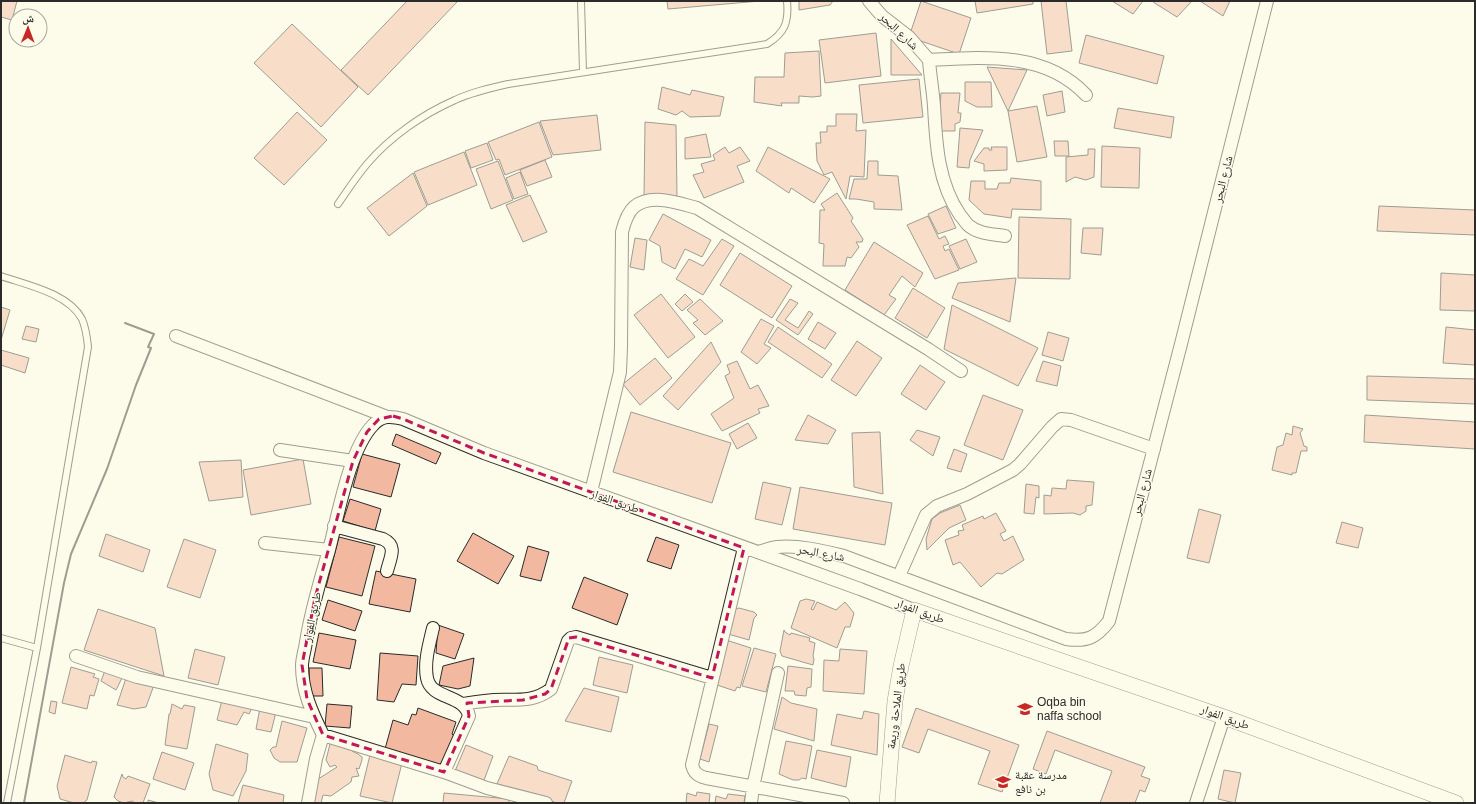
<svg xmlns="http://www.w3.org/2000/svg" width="1476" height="804" font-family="Arial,'Noto Naskh Arabic',sans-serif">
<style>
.building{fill:#f2b8a0;stroke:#2b2b2b}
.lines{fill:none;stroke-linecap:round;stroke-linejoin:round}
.service-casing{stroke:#2b2b2b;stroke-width:8}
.minor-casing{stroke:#2b2b2b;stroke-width:14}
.tertiary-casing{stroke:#2b2b2b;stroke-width:16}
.service{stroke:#fdfbea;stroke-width:6}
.minor{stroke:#fdfbea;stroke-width:12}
.tertiary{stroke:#fdfbea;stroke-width:15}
.wall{stroke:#2b2b2b;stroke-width:2}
.marked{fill:none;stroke:#c2185b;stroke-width:3;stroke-dasharray:8 5;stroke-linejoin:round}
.labels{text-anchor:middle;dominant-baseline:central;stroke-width:3;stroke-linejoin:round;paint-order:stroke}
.street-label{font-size:12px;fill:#2b2b2b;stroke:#fdfbea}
.poi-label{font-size:12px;fill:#2b2b2b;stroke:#fdfbea;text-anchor:start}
</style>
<rect width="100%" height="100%" fill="#fdfbea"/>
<path class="building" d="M1,1h16l-5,19 -11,-3z
M407,1h51l-90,94 -27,-25z
M667,1h93l-92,8z
M799,1h34l-3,4 -31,5z
M921,1l50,17 -12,36 -50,-17z
M975,1h58v3l-56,9z
M1041,1h25l6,50 -25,3z
M1112,1h31l-10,13z
M1154,1h38l-15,16 -24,-15z
M1200,1h30l-7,15z
M292,24l66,63 -37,40 -67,-64z
M876,33l5,43 -56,7 -6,-43z
M1086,35l78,21 -7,28 -78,-21z
M891,39l31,36h-31z
M819,51l2,45 -8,1 -14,-1v7h-18l1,3 -28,-4 1,-25h29l1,-24z
M987,67l40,3 -19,41z
M919,79l4,38 -60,6 -4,-38z
M965,82h26l1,25h-15l-12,-6z
M662,87l28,8 2,-5 32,7 -4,19 -30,1 -8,-6 -6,4 -18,-6z
M1062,91l3,21 -18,4 -4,-21z
M941,93h19l-2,20h3l-1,9 -5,2v7h-17z
M1037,106l10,51 -30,5 -9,-51z
M1118,108l56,9 -3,21 -57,-10z
M297,112l30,28 -43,45 -30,-27z
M836,114h21l-1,17 10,-1 -2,47 -14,-1 -4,23 -14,-27 -8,3 -7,-14 -1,-18h5l-1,-11h7v-6h9z
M597,115l4,35 -48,5 -13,-34z
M539,122l13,35 -47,18 -6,-16 -3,1 -8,-18z
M645,122l31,3 1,73 -33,-1z
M960,128l23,2 -13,30 -1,8 -12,-1z
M706,134l5,23 -26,2v-21z
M1054,141h14l1,15h-14z
M487,143l6,17 -22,8 -6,-17z
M1102,146l38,2 -1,40 -38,-1z
M725,147l4,6 11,-6 10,14 -13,5 7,16 -40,16 -11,-23 11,-3 -3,-8 14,-4 -2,-5z
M768,147l62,32 -16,24 -23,-15 -2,5 -33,-22z
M991,147h16v23l-23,1v-7l-10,-3 10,-13h5v2h3z
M1088,149h7l-1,28 -8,3 -11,-3 -9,5v-25l22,-2z
M464,152l13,33 -49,20 -14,-33z
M545,160l7,17 -25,9 -7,-16z
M498,161l15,39 -22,9 -15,-40z
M868,161h10v14l20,1 4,34 -28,-1v-7l-18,-3h-7l5,-20h13z
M520,172l8,22 -14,5 -8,-21z
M413,173l14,33 -38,30 -22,-28z
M1011,178l30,3v29l-29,-1 -1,9 -27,-4 -15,-14 2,-19h14v8h12l2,-6h11z
M837,193l16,25 -2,3 12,18 -1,3h-6l3,5 -8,11 -4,-1 -2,9h-22l1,-22 -5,-1 1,-33h5l-4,-6z
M530,195l17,37 -24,10 -17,-37z
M946,206l10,22 -18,6 -10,-20z
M1379,206l96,4v25l-98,-4z
M663,214l48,26 -9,17 -17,-8 -10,20 -13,-7 -2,-16 -11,-6z
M928,216l11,23 6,-3 4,8 -6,2 2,5 4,-2 10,21 -24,9 -28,-54z
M1019,217l52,2 -1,60 -52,-1z
M1083,228h20l-2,27 -20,-2z
M635,238l12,2 -3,30 -14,-3z
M722,239l12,7 -31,49 -27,-16 13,-20 14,7z
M966,239l11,23 -17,7 -11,-23z
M874,242l49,31 -8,14 -13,-11 -13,19 7,4 -12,16 -39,-25z
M740,253l52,33 -20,32 -52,-33z
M1441,273l34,2v36l-35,-1z
M1016,278l-6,44 -58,-24 6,-15z
M913,288l32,20 -18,30 -32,-20z
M661,294l34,43 -27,21 -34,-43z
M685,294l8,8 -11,9 -7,-7z
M700,299l23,22 -18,14 -12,-12 5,-3 -11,-10z
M790,299l8,4 -13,17 13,8 11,-17 4,3 -15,21 -22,-15z
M952,305l86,43 -20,38 -74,-37z
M1,307l9,3 -9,30z
M761,319l13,7 -10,18 7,4 -14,16 -16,-12z
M818,322l18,11 -11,16 -17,-10z
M26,326l13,3 -3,13 -14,-3z
M778,327l54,37 -10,14 -54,-36z
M1446,327l29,3v35l-32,-2z
M1048,332l21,6 -6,23 -21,-6z
M857,341l25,17 -26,38 -25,-16z
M711,342l10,20 -43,48 -15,-14z
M1,350l28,8 -4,15 -24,-8z
M655,358l17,20 -32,27 -17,-21z
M737,361l13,28 8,-4 11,21 -11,3 2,4 -38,18 -11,-17 23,-16 -9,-22 5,-3 -3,-8z
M1043,361l18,5 -4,20 -21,-5z
M920,365l25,17 -19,28 -25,-16z
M1367,376l108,3v25l-108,-4z
M983,395l40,15 -20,50 -39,-15z
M631,412l100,31 -19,60 -99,-31z
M808,415l28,15 -8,14 -33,-4z
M1365,415l110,7v27l-111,-7z
M748,423l9,15 -20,11 -8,-15z
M1293,426l10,3 -3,4 4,13 3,1v4h-6l-5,22h-4v2l-20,-5 5,-23 6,-2 3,-12 6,2z
M917,430l23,7 -7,19 -23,-16z
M880,432l3,62 -29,-7 -2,-54z
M396,434l45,19 -5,11 -44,-19z
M954,449l13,5 -6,18 -14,-4z
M362,454l38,10 -9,33 -38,-10z
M303,459l8,45 -60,11 -8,-45z
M241,460l2,37 -34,4 -10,-39z
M1067,480l27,2 -2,23 -6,1v5l-6,4 -7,-2 -29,1v-19l7,1 1,-8 14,1z
M763,482l28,6 -9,37 -27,-6z
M1026,484l13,2v12l-3,-1 -2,17 -10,-1z
M800,487l92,16 -7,42 -92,-16z
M350,499l31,10 -6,22 -32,-10z
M960,505l6,15 -17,8 -22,22 -1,-11 6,-20 8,-6z
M1199,509l22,6 -12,48 -22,-5z
M996,513l10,18 -6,3 4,7 9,-5 11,24 -22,14 -5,-1 -16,14 -21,-25 -7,3 -8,-25 14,-5 -1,-4 6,-1 -2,-5 21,-9 1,3z
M1342,522l21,6 -5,20 -22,-5z
M473,533l41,23 -16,28 -41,-23z
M106,534l44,16 -7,22 -44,-16z
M339,537l36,9 -13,50 -36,-9z
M656,537l23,8 -8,24 -24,-8z
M184,539l32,11 -16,48 -33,-11z
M528,546l21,6 -8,29 -21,-5z
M376,571l40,8 -6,33 -41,-8z
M584,577l44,17 -11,31 -45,-17z
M806,599l9,2 -4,8 2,1 4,-8 19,8 9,-8 9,11 -4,14h-5l-8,21 -46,-20 9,-27z
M328,600l34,11 -7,20 -33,-11z
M739,608l15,4 3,3 -3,3 -5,22 -21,-6 4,-24z
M98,609l57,19 9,48 -80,-26z
M438,625l26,9 -9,25 -19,-6z
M784,630l1,2 5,3 1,-2 19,5 -1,3 6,2 -2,13 1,3 -1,6 -31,-9 -2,-5z
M319,633l37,7 -6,29 -37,-7z
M726,640l25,8 -11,40 -3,-1 -2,4 -21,-7z
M754,648l22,6 -10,38 -24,-6z
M195,649l30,8 -7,28 -30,-7z
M840,649l27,2 -3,43 -41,-3 1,-31 15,1z
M380,653l38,3 -2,29 -14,-1 -8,18 -17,-2z
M599,657l34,8 -6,28 -34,-8z
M474,658l-4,28 -12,3 -19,-4 4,-19z
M788,666l24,3 -1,18 -4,1 -1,8 -11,-1 -1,-4h-9z
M71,667l24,7 -2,3 6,2 -5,17 -4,-1 -3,14 -25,-6z
M106,668l18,6 -8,16 -15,-9z
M309,668h13l1,28h-13z
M126,678l28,7 -8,22 -12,2 -17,-4z
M584,688l35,9 -8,35 -46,-11z
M782,697l9,6 26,6 -3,32 -40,-12z
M222,700l30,8 -3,6 -5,-2 -7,13 -20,-5z
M51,701l6,1 -2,12 -6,-2z
M172,704l10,5 2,-4 11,2 -8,42 -22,-4 4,-31h1z
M327,704l25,2 -2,22 -25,-2z
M260,708l16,4 -5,20 -15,-3z
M418,708l38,14 -4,12 3,3 -14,32 -56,-20 8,-29 15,5 4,-11 4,1z
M916,708l103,37 -17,47 -24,-8 12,-33 -62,-22 -9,24 -17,-6z
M864,711l15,3 -2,41 -46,-10 6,-31 25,5z
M282,721l25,7 -10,34h-17l-6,-4 -4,-8 3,-3h3z
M709,724l9,2 -9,36 -9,-3z
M1047,731l98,36 -4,9 9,3 -5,13 -5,-2 -5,13h-35l12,-32 -57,-21 -9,24 -13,-5z
M331,740l20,8 1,3 6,3 4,3v3l-3,9 -3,-1 3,8 -7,1 -1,5 -20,14 -8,-1 -2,8h-10l4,-22 22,-14 -2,-2 -5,2 -4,-7z
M786,741l26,5 -6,33 -4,-1 -3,2h-6l-14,-6z
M216,744l32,10 -2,17 -13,25 -20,-6 -4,-16z
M466,745l27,11 -10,27 -28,-12z
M817,750l34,7 -5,30 -35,-9z
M162,752l32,11 -9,27 -32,-11z
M65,755l26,8 1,-2 5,1 -10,38 -4,3h-9l-14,-4 -3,-13z
M370,755l32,8 -10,40 -32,-7z
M509,756l28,10 1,4 34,11 -8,22h-7l-60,-19z
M1224,770l17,3 -6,30 -17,-4z
M122,774l1,3 3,2 2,-3 22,8 -7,19h-8l-3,-2 -8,2 -6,-2 -4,-4z
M243,785l41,10 -1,8h-45z
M697,792l13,2 -1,9h-23l1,-10 9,3z
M444,793l65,6v4h-66z
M728,794l17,2 -1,7h-29l1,-7 10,3z
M148,800l11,3h-11z"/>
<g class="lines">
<g class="service-casing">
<path id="service" d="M581,1l2,71
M338,204c9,-13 18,-27 29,-40 23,-27 56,-50 88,-64 17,-8 35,-12 53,-16l259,-40c18,-11 22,-22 20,-43
M1,276c26,9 67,17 81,43 4,9 5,18 6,28l-51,301 -30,155
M1,638l36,10"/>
</g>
<g class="minor-casing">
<path id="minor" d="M869,1l13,15 27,21 20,23
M929,60c1,15 4,31 5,46 2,38 4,77 26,109 3,3 5,7 8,10 10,9 24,9 37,11
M929,60c54,-3 116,-9 157,35
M176,336l209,80
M280,450l73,11
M591,492l29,-120 1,-25 1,-115c2,-8 5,-19 12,-25 17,-14 44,-4 63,1l231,141 33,22
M334,526l49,13c15,7 7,19 4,32
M265,543l64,7
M744,548l-52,217c2,8 6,11 14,13l137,25
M759,552c6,-2 12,-4 18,-5 23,-2 46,4 67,9l222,83c21,3 30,-1 43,-18l72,-277 86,-343
M899,576l27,-61 11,-9 30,-12 46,-24 7,-6 32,-37 9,-8 10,1 83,29
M433,628c-4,17 -9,34 -6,50 4,22 38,16 42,38l-25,56
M76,656l61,21 177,40
M463,704c10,-2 21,-3 31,-4 21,-1 39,3 57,-11l17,-48 3,-3 5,-1 136,41
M323,735l121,37 43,16 59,15
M308,803l8,-44 7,-24c-11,-22 -21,-44 -21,-69 0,-8 3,-16 4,-24 5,-32 14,-61 23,-92 9,-34 20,-100 44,-125 9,-10 18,-9 30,-6l81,34 376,136 54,21
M751,803l2,-16 25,-114
M1196,803l28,-86"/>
</g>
<g class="tertiary-casing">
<path id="tertiary" d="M887,803l8,-102 6,-35 13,-56 310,107 232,86"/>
</g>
<use href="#service" class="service"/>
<use href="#minor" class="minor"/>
<use href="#tertiary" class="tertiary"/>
<path class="wall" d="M24,803l40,-220 7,-29 36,-85 29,-84 15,-37 -3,-1 6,-13 -29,-11"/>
</g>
<path d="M0 0H1476V804H0ZM393,416l10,3 81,34 260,95 -32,130 -136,-41 -7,1 -18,51 -6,5 -22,6 -56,3 2,13 -25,56 -121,-37 -16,-36 -5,-34 13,-67 38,-137 14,-29 12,-13z" fill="#fdfbea" fill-opacity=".55" fill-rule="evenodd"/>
<path class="marked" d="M393,416l10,3 81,34 260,95 -32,130 -136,-41 -7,1 -18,51 -6,5 -22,6 -56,3 2,13 -25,56 -121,-37 -16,-36 -5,-34 13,-67 38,-137 14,-29 12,-13z"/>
<defs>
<g id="school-bare" transform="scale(1.2)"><path d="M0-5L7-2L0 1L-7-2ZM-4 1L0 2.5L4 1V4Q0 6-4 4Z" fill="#c62828" stroke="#fdfbea" stroke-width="2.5" paint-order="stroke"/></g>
</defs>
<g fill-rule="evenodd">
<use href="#school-bare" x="1025" y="709"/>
<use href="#school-bare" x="1003" y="782"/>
</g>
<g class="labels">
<g class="street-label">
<text transform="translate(899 31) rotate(43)">شارع البحر</text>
<text transform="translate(1223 179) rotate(-76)">شارع البحر</text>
<text transform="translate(1142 492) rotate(-75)">شارع البحر</text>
<text transform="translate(615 501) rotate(19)">طريق الفوار</text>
<text transform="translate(821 553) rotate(10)">شارع البحر</text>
<text transform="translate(920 611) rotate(20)">طريق الفوار</text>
<text transform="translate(312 617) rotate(-78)">طريق الفوار</text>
<text transform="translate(896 706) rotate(-83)">طريق الملاحة وريمة</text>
<text transform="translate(1225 717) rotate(20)">طريق الفوار</text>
</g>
<g class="poi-label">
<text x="1037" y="702">Oqba bin<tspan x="1037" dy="14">naffa school</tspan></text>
<text x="1015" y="775">مدرسة عقبة<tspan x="1015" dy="14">بن نافع</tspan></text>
</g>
</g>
<rect width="1476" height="804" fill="none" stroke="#2b2b2b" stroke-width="4"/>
<g transform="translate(28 28) rotate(1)"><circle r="19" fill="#fdfbea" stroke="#a9a89e"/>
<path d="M0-3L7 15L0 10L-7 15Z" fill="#c62828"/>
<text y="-6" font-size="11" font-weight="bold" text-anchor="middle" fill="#2b2b2b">ش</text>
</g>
</svg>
